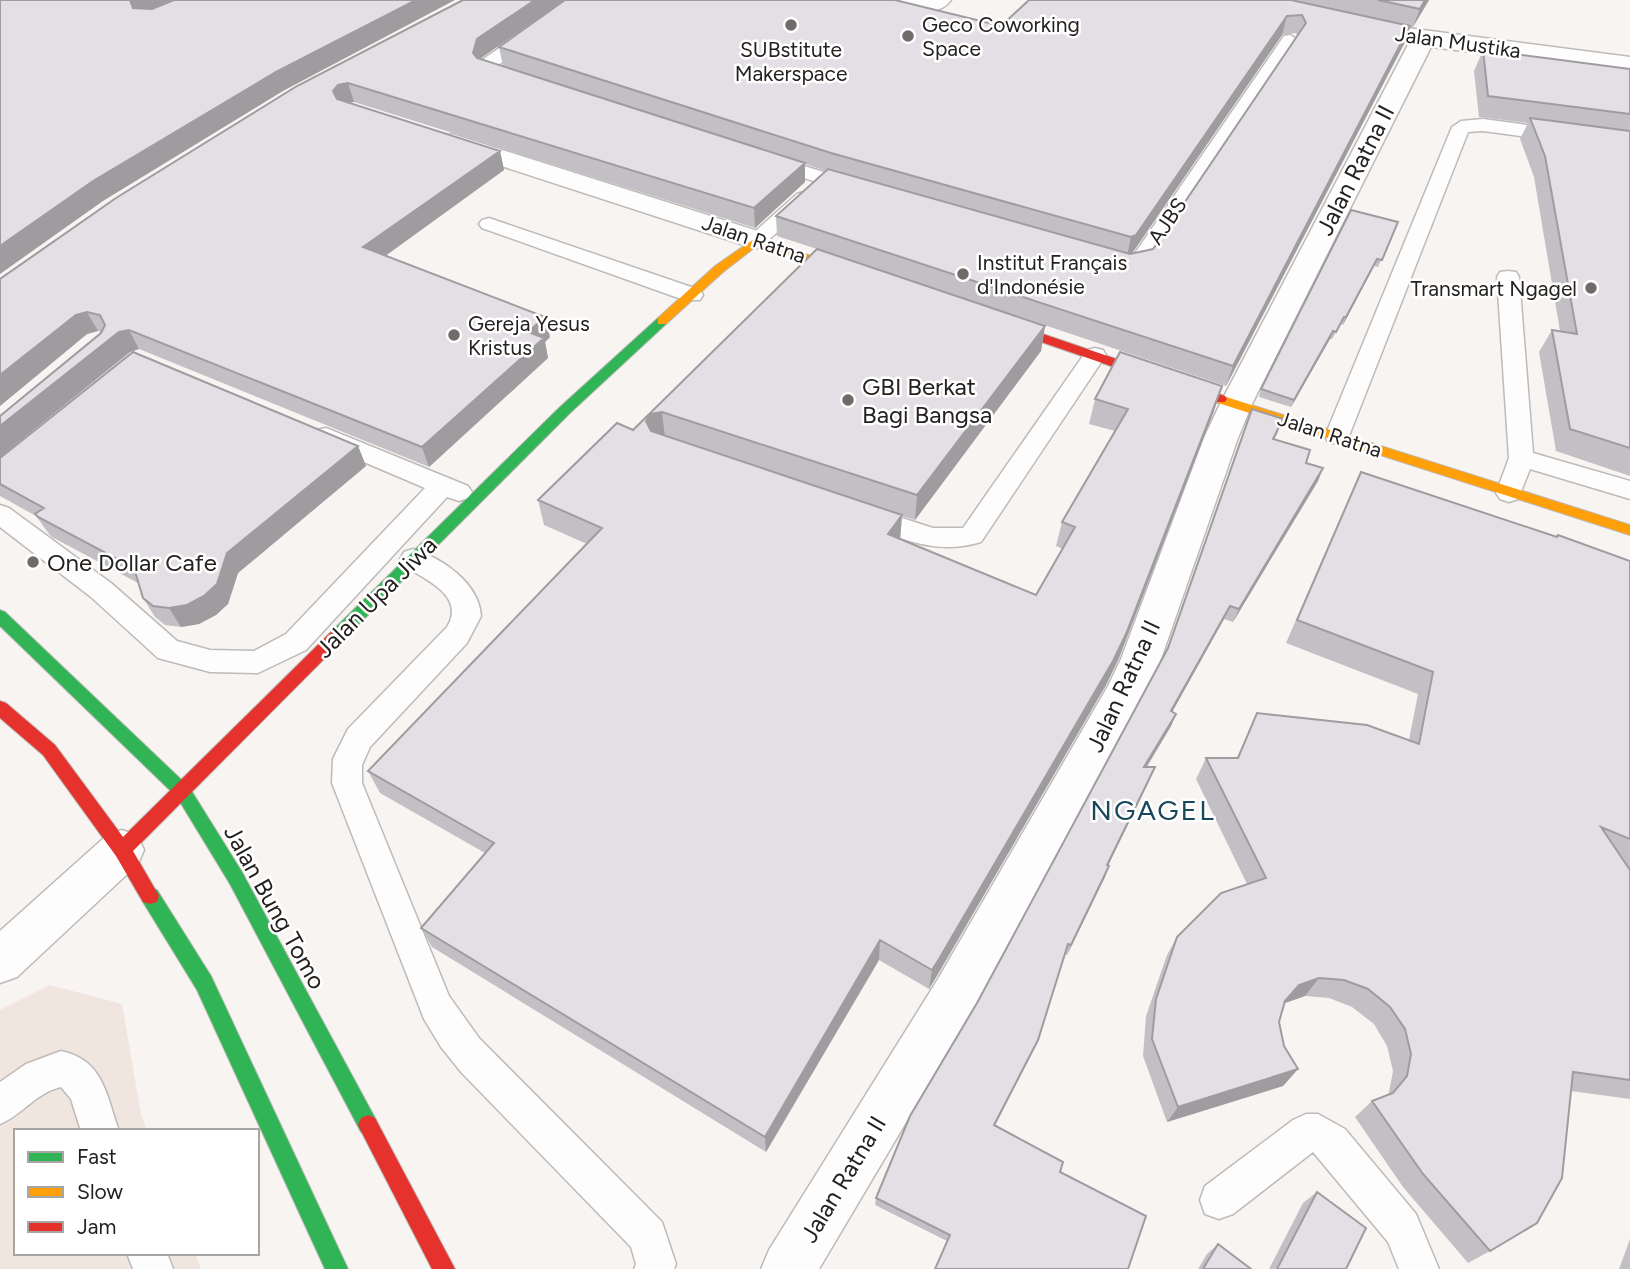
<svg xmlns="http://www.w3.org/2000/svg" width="1630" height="1269" font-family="Figtree,sans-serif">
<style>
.built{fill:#f0e5df}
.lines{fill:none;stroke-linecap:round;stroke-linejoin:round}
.lane-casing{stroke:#bdbab8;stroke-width:3}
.street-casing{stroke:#bdbab8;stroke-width:3}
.fast-casing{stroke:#bdbab8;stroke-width:2}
.slow-casing{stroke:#bdbab8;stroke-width:2}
.jam-casing{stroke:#bdbab8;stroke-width:2}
.lane{fill:#fefdfd;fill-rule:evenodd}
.street{fill:#fefdfd;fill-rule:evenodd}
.fast{fill:#30b455;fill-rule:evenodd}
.slow{fill:#ff9f0a;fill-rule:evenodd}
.jam{fill:#e5322d;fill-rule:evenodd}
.wall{fill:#c3c0c5;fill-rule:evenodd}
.shaded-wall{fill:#9f9ca0}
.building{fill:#e3dfe5;stroke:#9f9ca0;stroke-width:2}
.poi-dot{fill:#6e6b69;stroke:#fff;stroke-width:2.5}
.labels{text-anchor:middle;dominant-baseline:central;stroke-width:5;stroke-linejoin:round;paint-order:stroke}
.far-poi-label{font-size:21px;fill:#24211f;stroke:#fff;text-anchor:start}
.far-street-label{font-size:21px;fill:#24211f;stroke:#fff}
.street-label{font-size:24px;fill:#24211f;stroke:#fff}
.poi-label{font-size:24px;fill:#24211f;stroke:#fff;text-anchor:start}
.quarter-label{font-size:28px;letter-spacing:2px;fill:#19485b;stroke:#fff}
</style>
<rect width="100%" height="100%" fill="#f8f4f2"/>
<path class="built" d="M50,985l72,19 19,110 6,17h-131v122h179l6,16h-201v-259z"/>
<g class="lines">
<g class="lane-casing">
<path id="lane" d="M569,0h19l-91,66 25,9 3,4 -3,4 -6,1 -34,-10 -3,-4 3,-10z
M900,0h51c-14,18 -30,8 -49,3z
M1290,35l8,5 -151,226 -31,4 -7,-2 -3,-4 3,-4 24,-4 151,-220z
M1483,119l147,20v12l-147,-20 -15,1 -119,304 -3,6 -9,2 -9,-2 -3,-6 127,-309 9,-6z
M768,155l95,29 3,4 -10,6 -95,-29 -3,-4z
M804,192l7,2 3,4 -3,4 -47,42h-14l-3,-4 3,-4 47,-42z
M489,218l211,72 3,5 -3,5h-16l-202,-72 -3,-4 3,-4z
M1508,271l8,1 3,5 14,176 97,28v18l-100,-30 -12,30 -9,3 -9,-3 -4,-6 13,-35 -12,-181 3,-5z
M1095,348l8,2 3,5 -125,187c-46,14 -79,-4 -122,-19l-4,-7 4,-7 9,-2 65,21h30l124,-178z
M326,428l142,58 4,6 -4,6 -9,3 -12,-4 -141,153 -48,23 -48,-1 -52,-14 -67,-61 -91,-70v-22l9,3 102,75 66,58 33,9 44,1 32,-17 139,-146 -108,-46 -3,-6 3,-6z
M413,549c29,9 66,34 68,67l-14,27 -97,104 -8,18v18l87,213 30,42 183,184 14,42 -2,5h-40l2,-5 -5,-17 -170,-175 -20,-25 -17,-28 -92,-236 1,-24 15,-30 99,-102c19,-31 -21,-47 -43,-61l-4,-7 4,-7z
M61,1051c43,9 45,44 58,80h-38l-10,-32 -10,-12c-24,5 -39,28 -61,37v-42l26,-18z
M1306,1114h12l27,15 71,85 23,55h-40l-11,-27 -75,-90 -80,62 -14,5 -14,-5 -5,-14 5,-14 88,-66z
M127,1253h40l6,16h-40z"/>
</g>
<g class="street-casing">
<path id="street" d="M1400,27l230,30v14l-199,-24 -179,357 -14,34 -77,221 -18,37 -171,315 -153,258h-58l8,-19 169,-271 170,-293 13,-27 83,-221 16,-34 189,-361 -17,-4 -3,-5 3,-5z
M452,134l315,100 4,6 -4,6 -10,2 -10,-2 -304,-99 -4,-5 4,-5z
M122,830l16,6 6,14 -6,14 -121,113 -17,6v-52l106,-95z"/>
</g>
<g class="fast-casing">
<path id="fast" d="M662,317l4,1v6l-96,89 -228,228h-12l-2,-4 2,-4 230,-226 98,-89z
M0,610l5,2 184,175 53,85 133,246 3,7 -3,7 -7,3 -7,-3 -131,-248 -53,-87 -177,-171z
M150,888l7,2 54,86 137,293h-23l-128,-279 -54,-88 -2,-6 2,-6z"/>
</g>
<g class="slow-casing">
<path id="slow" d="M757,237l105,37 -6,4 -4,-1 -93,-33 -36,28 -57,52h-8v-6l57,-52z
M1220,395l410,130v10l-415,-133 -2,-3z"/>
</g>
<g class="jam-casing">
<path id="jam" d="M993,317l232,79 2,3 -2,3h-10l-226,-78 -2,-3z
M336,631l6,2 2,4 -2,4 -209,210 26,45 -2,6 -7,2 -7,-2 -27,-46 -73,-101 -43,-37v-17l6,2 49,42 68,92 207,-204z
M368,1115l7,3 80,151h-23l-74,-144 3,-7z"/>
</g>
<use href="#lane" class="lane"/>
<use href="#street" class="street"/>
<use href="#fast" class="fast"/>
<use href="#slow" class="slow"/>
<use href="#jam" class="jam"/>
</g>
<path class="wall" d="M564,0l-84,59 23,7 -4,-19 66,-47h335v1l101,25 28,-26h400l-16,27h-3l-6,17 -178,342 -262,-88 81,28 -4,25 -126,169 -13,-4 -2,24 136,55 27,-46 -7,-3 6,-24 53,-91 -26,-7 6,-25 119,12 -95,247 -13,27 -170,293 -7,11 -50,-29 -113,192 -334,-205 -11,-19 64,-75 -105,-60 -12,-22 219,-227 -43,-19 -6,-25 95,-70 184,-181 -40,-13 -1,-20 50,-45 -21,-7v18l-50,46 -401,-126 -7,1 153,48 4,19 -119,86 165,81 -5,5 3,16 -119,109 -290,-118 -9,3 -130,105v-31l101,-94 -3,-1 -11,3 -87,72v-127l297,-193zM1296,33l1,3 -144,213 -21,4 150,-218z
M1483,50l147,19v407l-74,-25 -17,-99 13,-22 8,1 -26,-154 -14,-38 8,-16 -49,-6 -5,-46z
M1398,222l-20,45 -4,-1 -31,59 -2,-1 -9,15h-2l-39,68 -32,-10 2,-8z
M1252,409l26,23 -4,8 32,23 17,5 -5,13 -85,141 -9,-3 -52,93 4,2 -5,12 -24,41 3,12 -42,86 -3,12 -38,78 -2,-1 -31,95 -39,77 -48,115 -72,-36 1,-7 101,-195 190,-354z
M358,446l8,20 -128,107 -10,31 -12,11 -17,9 -18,3 -16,-2 -10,-8 -12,-19 -5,-15 -86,-46 -3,-3 -13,-18 -36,-20v-38z
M1361,472l269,89v308l-1,-1 1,2v229l-59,-8 -81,160 -22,12 -65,-76 -48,-70 17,-16 15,-5 2,-4 4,-21 -6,-25 -13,-22 -22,-17 -23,-9 -24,-2 -20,7 -6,19 5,24 14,23 -15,17 -116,36 -24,-66 3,-40 21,-61 10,-18 70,-53 -51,-105 10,-21h31l20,-45 152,27 9,-46 -132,-51 64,-147z
M1317,1192l29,77h-77l34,-66z
M1630,1239v30h-11z
M1218,1244l33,25h-53l9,-15z"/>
<path class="shaded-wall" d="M130,0h42l-30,13 -9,-5z
M416,0h39l-172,91 -180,110 -103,73v-28l93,-65 183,-109z
M535,0h29l-83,58 -4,14 -4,-19 4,-14z
M1425,0h4l-16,27 7,-18z
M1287,16l-5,19 -151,220 -4,1 4,-19z
M1410,26l-6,18 -178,342 7,-20z
M348,83l6,19 -11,1 -4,7 -6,-19 5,-6z
M500,151l4,19 -134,97 -7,-20z
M805,163v19l-50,46 -1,-20z
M1377,259l-3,7 -31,59 3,-8z
M87,312l11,19 -11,3 -87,72v-31l76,-60z
M545,317l5,20 -5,5 3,16 -119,109 -7,-20 106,-115z
M1045,326l-4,25 -126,169 2,-25z
M129,330l10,19 -9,3 -130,105v-31l119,-94z
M1333,331l-3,8 -39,68 3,-7z
M1222,386l-8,25 -95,247 -13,27 -177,304 3,-19z
M662,412l3,25 -11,1 -8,-17 5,-7z
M358,446l8,20 -128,107 -10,31 -12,11 -17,9 -18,3 -12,-19 58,-55z
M1323,468l-5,13 -85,141 6,-13z
M902,515l-2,25 -12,-6z
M1230,606l-6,13 -58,104 5,-12z
M1176,714l-5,12 -32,53 5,-12z
M1155,767l-5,12 -47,97 4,-11z
M1109,866l-4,11 -38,78 4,-10z
M880,940l-1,20 -113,192 -1,-15z
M1319,978l-14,18 -20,7 -14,16 28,-34z
M1038,1040l-4,9 -44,85 4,-9z
M1298,1069l-15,17 -116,36 11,-15z"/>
<path class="building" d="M0,0h130l3,8 19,1 22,-9h242l-140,72 -183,109 -93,65z
M463,0h72l-58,39 -4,14 4,5 328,105 -51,45 -406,-125 -10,2 -5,6 4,8 163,52 -137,96 182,70 -17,15 16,6 -122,109 -293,-117 -10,2 -119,94v-10l101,-83 4,-8 -5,-10 -13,-3 -11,3 -76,60v-96l116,-81 181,-112z
M565,0h330l106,26 28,-26h262l119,26 -177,340 -457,-150 52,-47 302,85 23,-5 153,-226 -4,-8 -15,1 -151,219 -5,2 -300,-84 -332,-106z
M1378,0h47l-5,9z
M1483,50l147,19v45l-142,-18z
M1530,118l100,13v317l-60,-19 -18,-99 25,4 -32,-178z
M1351,210l47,12 -16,38 -5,-1 -31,58h-2l-8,15 -3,-1 -39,69 -33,-11z
M817,249l228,77 -128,169 -255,-83 -11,2 -5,7 5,10 251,84 -14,19 148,61 39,-68 -13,-5 66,-113 -33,-10 25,-47 102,34 -96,248 -13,27 -174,298 -7,11 -52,-30 -115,197 -344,-209 73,-85 -126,-72 234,-243 -64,-28 79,-77 16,7z
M133,352l225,94 -131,107 -10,31 -13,12 -17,9 -18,3 -16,-2 -10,-8 -9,-30 -96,-51 -3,-3 9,-6 -44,-24v-26z
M1252,409l31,10 -10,20 37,11 -4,13 17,5 -84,141 -9,-3 -59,105 5,3 -32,53h11l-48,98 2,1 -38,79 -3,-1 -30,96 -44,85 69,37 -3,10 86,44 -18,53h-193l15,-34 -74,-37 34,-82 67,-113 191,-355z
M1361,472l196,65 1,-2 72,26v278l-29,-12 29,43v210l-57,-8 -11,106 -25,45 -47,28 -67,-77 -51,-73 21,-8 14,-17 4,-22 -6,-25 -15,-22 -22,-18 -24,-9 -25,-2 -20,7 -14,16 -6,21 5,24 14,23 -120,38 -26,-68 4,-40 21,-62 44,-44 45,-15 -60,-120h32l19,-45 110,12 52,19 14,-72 -136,-52z
M1317,1192l49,36 -20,41h-69z
M1218,1244l33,25h-48z"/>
<g class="poi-dot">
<circle cx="791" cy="25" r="7"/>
<circle cx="908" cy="36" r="7"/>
<circle cx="963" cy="274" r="7"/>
<circle cx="1591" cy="288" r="7"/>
<circle cx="454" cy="335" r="7"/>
<circle cx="848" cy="400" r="7"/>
<circle cx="33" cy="562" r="7"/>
</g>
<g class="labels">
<g class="far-poi-label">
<text x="922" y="24">Geco Coworking<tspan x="922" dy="24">Space</tspan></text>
<text x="791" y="49" text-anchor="middle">SUBstitute<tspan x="791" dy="24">Makerspace</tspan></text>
<text x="977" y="262">Institut Français<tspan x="977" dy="24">d'Indonésie</tspan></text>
<text x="1577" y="288" text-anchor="end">Transmart Ngagel</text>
<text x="468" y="323">Gereja Yesus<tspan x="468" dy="24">Kristus</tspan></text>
</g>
<g class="far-street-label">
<text transform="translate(1458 42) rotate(8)">Jalan Mustika</text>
<text transform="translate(1167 221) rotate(-56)">AJBS</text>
<text transform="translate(754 239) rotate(19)">Jalan Ratna</text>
<text transform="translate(1330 434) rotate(18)">Jalan Ratna</text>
</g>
<g class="street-label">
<text transform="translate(1355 170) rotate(-63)">Jalan Ratna II</text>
<text transform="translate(376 597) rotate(-45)">Jalan Upa Jiwa</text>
<text transform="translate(1123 686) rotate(-65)">Jalan Ratna II</text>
<text transform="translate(275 907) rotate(61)">Jalan Bung Tomo</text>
<text transform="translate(843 1179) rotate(-59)">Jalan Ratna II</text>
</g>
<g class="poi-label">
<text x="862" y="386">GBI Berkat<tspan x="862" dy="28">Bagi Bangsa</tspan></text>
<text x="47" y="562">One Dollar Cafe</text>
</g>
<g class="quarter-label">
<text x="1153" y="810">NGAGEL</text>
</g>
</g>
<rect x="14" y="1129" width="245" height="126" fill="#ffffff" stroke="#a7a6a5" stroke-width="2"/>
<rect x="28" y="1152" width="35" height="10" fill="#30b455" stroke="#a7a6a5" stroke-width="2"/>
<text x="77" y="1164" font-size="21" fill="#24211f">Fast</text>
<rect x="28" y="1187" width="35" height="10" fill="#ff9f0a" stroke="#a7a6a5" stroke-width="2"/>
<text x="77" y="1199" font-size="21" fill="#24211f">Slow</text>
<rect x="28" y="1222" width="35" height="10" fill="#e5322d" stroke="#a7a6a5" stroke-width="2"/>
<text x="77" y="1234" font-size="21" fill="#24211f">Jam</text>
</svg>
